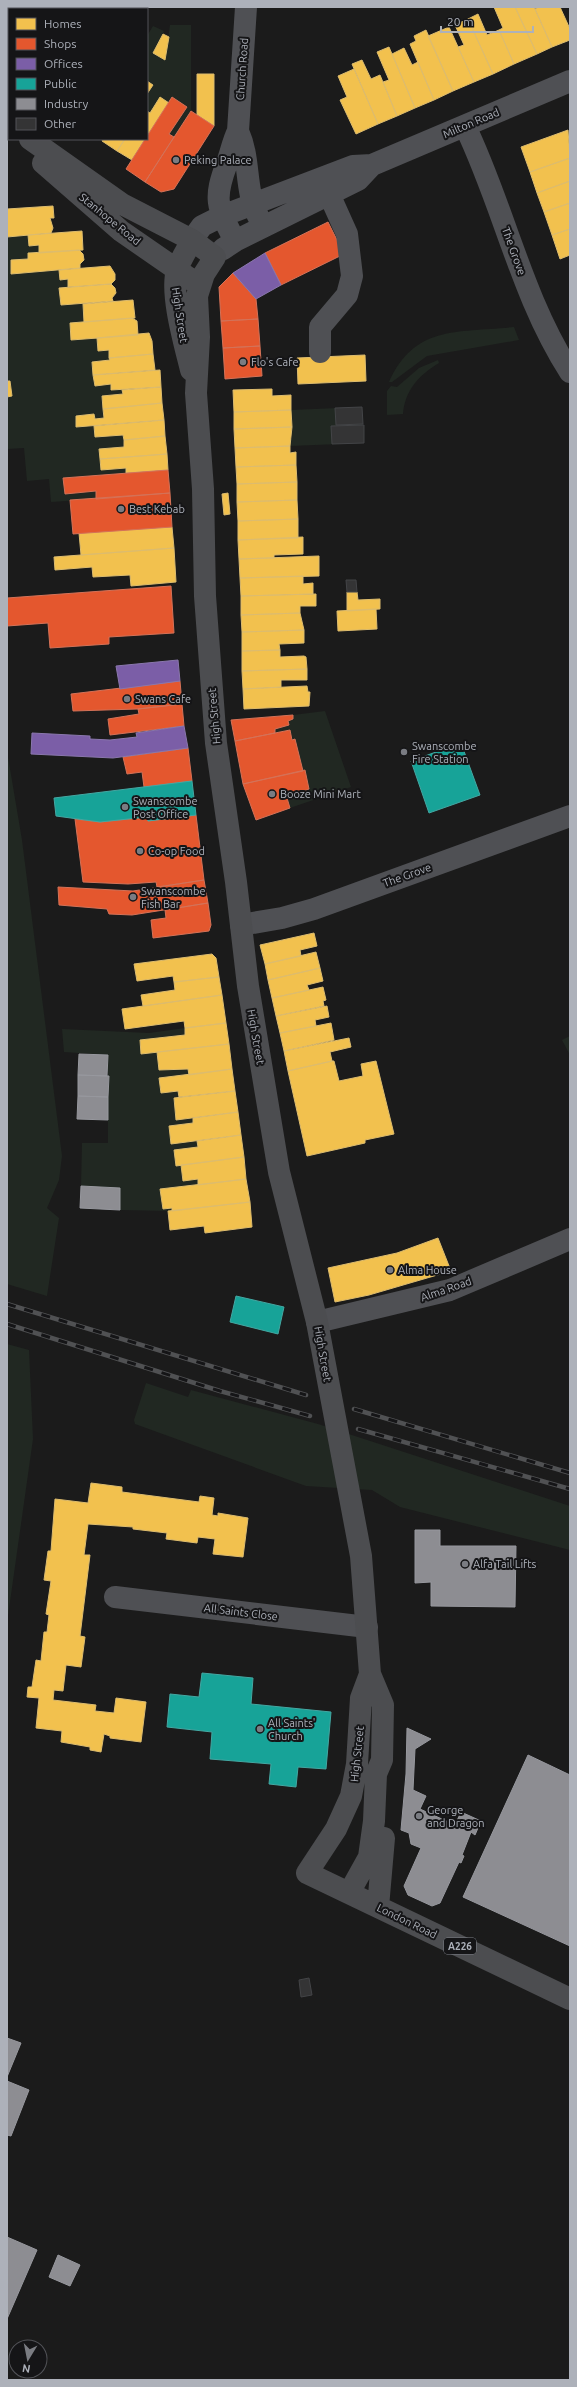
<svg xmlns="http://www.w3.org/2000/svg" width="577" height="2387" font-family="Ubuntu,sans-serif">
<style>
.green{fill:#212822}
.homes{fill:#f2c14e;stroke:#ddbc6e}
.shops{fill:#e4572e;stroke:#d47258}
.offices{fill:#7b5ea7;stroke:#8a77ad}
.public{fill:#17a398;stroke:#44a7a2}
.industry{fill:#8d8d92;stroke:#97989e}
.building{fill:#343435;stroke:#434447}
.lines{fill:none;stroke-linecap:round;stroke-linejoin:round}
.minor{stroke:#4f5054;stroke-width:22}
.major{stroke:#4c4d50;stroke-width:22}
.rail-casing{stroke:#505153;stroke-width:4.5}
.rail{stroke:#151517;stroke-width:3;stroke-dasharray:9;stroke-linecap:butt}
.poi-dot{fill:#7a7c82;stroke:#151517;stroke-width:1.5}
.labels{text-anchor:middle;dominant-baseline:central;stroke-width:4;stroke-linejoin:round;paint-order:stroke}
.shield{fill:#151517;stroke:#7f8289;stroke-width:1}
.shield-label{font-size:10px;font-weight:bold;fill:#adb1ba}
.street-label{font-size:11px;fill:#adb1ba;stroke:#151517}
.poi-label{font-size:11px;fill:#adb1ba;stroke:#151517;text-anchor:start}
</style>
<rect width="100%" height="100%" fill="#1b1b1b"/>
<path class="green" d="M170,25h21v86l-17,26 -5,-3 18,-27 -15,-10 -3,6 -19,10 -3,-2v-17l6,-9 -6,-4v-45l6,-10 11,5 -11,22 12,7z
M28,235l1,11 10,-1v8l-11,6 -17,1v13l48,-3 1,10 8,-1v8l-8,1 1,17 22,-1 1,18 -14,2 1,16 26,-2 1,13 11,-1 1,10 -18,2 3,24 16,-2v6h11l1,4 -21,2 2,22 -9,1 -1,-5 -18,3 1,10 17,-1 1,11 28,-2 1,12 -25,2 2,21 25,-2v5l-63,5 2,16 31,-3v8l-45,3 -2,-23 -22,2 -3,-33 -17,1v-52l5,-1 -2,-15h-3v-144z
M514,327l5,13 -92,16 -35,26h-3c26,-58 70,-49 125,-55z
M438,360l1,3c-20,12 -34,27 -36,51l-16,1v-24l4,-5 6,1 22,-19z
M362,407l2,36 -74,3 -1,-7h3l-1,-29z
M325,711l26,76 -61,21 -3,-10 22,-9 -4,-18h-2l-13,-41 -15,3v-4l13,-4v-4l5,-2v-4z
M7,751l15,89 40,316 -3,24 -12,28 12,10 -12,78 -40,-12z
M185,1028v7l-45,6 1,13 16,-2 2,18 29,-1 1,6 -30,3 2,15 17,-2 1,6 -5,1 2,22 17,-2v5l-24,3 2,18 26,-3 1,6 -17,18 2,16 15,-2v6l-37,4 2,20 9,-1v3l-52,-1v-22l-39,-2 1,-43h26v-88l-44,-3 -2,-23 87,4z
M570,1036v19l-8,-15z
M7,1344l22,6 4,89 -26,184z
M146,1383l42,14 3,-7 127,34 252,82v44l-170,-43 -28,-17 -66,-4 -171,-62 -1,-4z"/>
<path class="homes" d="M494,7h21l22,47 -23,10 -15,-34 4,-2z
M515,7h19l18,40 -15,7z
M560,7l10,22v11l-18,7 -17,-38 4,-2z
M478,14l9,21 12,-5 15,34 -21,10 -25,-55z
M468,19l25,55 -19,8 -16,-35 6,-2 -9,-20z
M449,27l25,55 -21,9 -25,-55z
M426,30l27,61 -19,9 -24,-56 6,-3 -2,-5z
M163,34l6,3 -4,23 -12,-7z
M389,47l26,61 -18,8 -14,-34 6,-2 -12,-28z
M404,48l8,17 6,-3 16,38 -19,8 -23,-54z
M362,60l9,19 9,-4 17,41 -19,8 -26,-60z
M354,69l24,55 -22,10 -16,-34 7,-3 -9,-21z
M197,74h17v52l-17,-11z
M147,81l6,4 -6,9z
M160,97l9,6 -22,34v-26l3,2z
M568,130l2,28 -40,14 -9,-25z
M103,139h22l-8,12 -15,-10z
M125,139h20l-13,21 -15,-9z
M570,158v23l-33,12 -7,-21z
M570,181v22l-26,9 -7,-19z
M570,203v26l-18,6 -8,-23z
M53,206l1,12h-4l3,10 -2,5 -44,4v-28z
M570,229v26l-10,4 -8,-24z
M82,231l1,19 -44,3v-8l-10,1 -1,-11z
M79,250l4,4 1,6 -4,4v4l-69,6v-14l17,-1v-6z
M110,266l5,8v6l-4,4 -43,3v-8l-8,1 -1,-10z
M111,284l4,4 1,5 -4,5 1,3 -52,4 -2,-17z
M133,300l2,18 -51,4 -1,-18z
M132,318l5,3 1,14 -67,5 -1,-17z
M149,333l3,8 1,13 -44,4v-8l-11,1 -1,-13z
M153,354l2,16 -62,5 -1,-13 18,-2 -1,-2z
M365,355l1,26 -68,3 -1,-26z
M160,370l1,17 -50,3v-6l-16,2 -2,-11z
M7,381h3l2,15 -5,1z
M161,387l1,16 -59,6 -1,-13 21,-2 -1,-4z
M272,389v7l19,-1v15l-57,2 -1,-22z
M162,403l2,17 -88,7v-11l18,-2 1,5 9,-1 -1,-9z
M291,410l1,17 -58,2v-17z
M164,420l1,16 -41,4 -1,-5 -28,2 -1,-11z
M292,427l-2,19 -55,2 -1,-19z
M165,436l2,18 -67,5 -1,-10 25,-2v-7z
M290,446v7l6,-1v13l-60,2 -1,-19z
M167,454l1,16 -42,3v-5l-25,2 -1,-11z
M296,465l1,17 -60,2 -1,-17z
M297,482v18l-60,2v-18z
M228,493l2,21 -6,1 -2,-21z
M297,500l1,19 -60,2 -1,-19z
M298,519v19l-60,2v-19z
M172,527l2,21 -93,7 -2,-22z
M303,537v17l-29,1v3l-35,1 -1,-19z
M174,548l2,34 -45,4 -1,-11 -37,2 -1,-10 -37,3 -1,-13z
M319,556v20l-79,2 -1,-19z
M303,576v8l10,-1v11l-72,2 -1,-18z
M347,592h10l1,8 22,-1v10l-33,2z
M316,594v12h-16v7l-59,2v-19z
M376,609l1,20 -39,2 -1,-20z
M300,613l4,17 -62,2 -1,-17z
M304,630v13l-25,1 1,6 -38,1v-19z
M280,650v7l24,-1 2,1 1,12 -65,2v-20z
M307,669v11h-26v7l-38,2 -1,-18z
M307,686l1,6h2l-1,14 -65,3 -1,-20z
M314,933l3,13 -17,4 1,6 -36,8 -5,-19z
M316,952l4,16 -52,12 -3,-16z
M212,954l4,4 3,19 -45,5 -1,-6 -36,5 -3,-17z
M320,968l3,13 -16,4 2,5 -37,8 -4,-18z
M219,977l3,18 -79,11 -2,-11 34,-5 -1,-8z
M323,987l3,13 -3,1 1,5 -48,10 -4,-18z
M222,995l4,28 -41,5 -1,-7 -59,8 -3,-20z
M327,1006l2,11 -14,3 1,6 -36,7 -4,-17z
M226,1023l3,21 -88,10 -1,-14 45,-5v-7z
M331,1023l3,17 -50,11 -4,-18z
M349,1038l2,9 -21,5 2,9 -44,10 -4,-20z
M229,1044l3,25 -43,6 -1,-6 -29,1 -2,-18z
M332,1061h2l5,20 24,-5 -2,-12 15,-3 18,73 -29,6v3l-58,13 -19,-85z
M232,1069l3,22 -56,6 -1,-6 -17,2 -2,-15z
M235,1091l3,21 -62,8 -2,-22z
M238,1112l3,23 -70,9 -2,-18 24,-3v-5z
M241,1135l3,22 -68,9 -2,-16 24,-3 -1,-6z
M244,1157l2,22 -48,6v-6l-15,2 -2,-16z
M246,1179l4,23 -78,9v-3l-9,1 -3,-20z
M250,1202l2,25 -47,6 -1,-7 -34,4 -2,-19z
M438,1238l13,33 -82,24 -34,7 -7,-34 69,-15z
M91,1483l31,4v5l77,10 1,-6 14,2 -2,17 6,1v-3l30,5 -5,39 -30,-3 2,-15 -17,-2 -1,6 -31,-4 1,-6 -34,-4v-2l-45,-3 -4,31h6l-10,81 5,1 -4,30 -15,-2 -3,26 -9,-1 -1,10 43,5 -1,6 19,2 2,-15 30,4 -5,40 -31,-4v-2l-6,-2 -3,18 -11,-2v-3l-29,-5 1,-11 -26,-3 3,-30 -12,-1 1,-10h4l4,-27 5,1 3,-29h3l2,-17 -3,-1 5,-33 -7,-1 4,-29h3l4,-52 33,4z"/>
<path class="shops" d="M172,97l15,10 -18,27 5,3 -29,45 -19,-13z
M191,111l23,15 -40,63 -13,3 -16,-10z
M328,222l16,32 -63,31 -16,-32z
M233,273l23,26 2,20 -37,2 -2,-34z
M258,319l2,27 -37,2 -2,-27z
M260,346l2,30 -37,3 -2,-31z
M168,470l2,23 -74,6v-8l-31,3 -2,-16z
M170,493l2,34 -99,7 -3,-34z
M171,586l3,47 -65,4v7l-59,4 -2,-25 -41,3v-28z
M180,681l2,23 -44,5 -65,2 -2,-17z
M182,704l2,22 -74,9 -2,-16 31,-5 -1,-5z
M293,715v4l-5,2 1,4 -14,4v4l-40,8 -4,-21z
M290,730l2,10 3,-1 8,32 -60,13 -8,-43z
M188,748l4,33 -48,6 -2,-15 -15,2 -4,-17z
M305,770l4,19 -22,9 3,10 -34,12 -13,-36z
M196,815l8,65 -47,7 -1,-5 -28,2 -45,-2 -8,-63 25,3 47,-5 1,4z
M204,880l4,23 -76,12 -23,-1 -2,-5 -48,-4 -1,-18 75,4z
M208,903l3,22 -2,6 -56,7 -2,-18 15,-2 -1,-8z"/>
<path class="offices" d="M265,253l16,32 -25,14 -23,-26z
M178,660l2,21 -60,8 -4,-23z
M184,726l4,22 -75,10 -82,-4 1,-21 58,3v3l20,1 27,-3 -1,-4z"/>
<path class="public" d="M461,743l19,52 -51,18 -18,-52z
M192,781l4,34 -48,6 -1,-4 -47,5 -44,-6 -2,-18z
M236,1296l48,11 -6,27 -48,-12z
M202,1673l51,5 -2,26 80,8 -5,57 -28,-2 -2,20 -27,-3 2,-20 -61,-5 2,-27 -45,-5 3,-33 29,3z"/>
<path class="industry" d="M79,1054l29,1 -1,21 -29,-1z
M78,1075l31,1 -1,21 -30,-1z
M78,1096l30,1v23l-31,-1z
M81,1186l39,2v22l-40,-2z
M415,1530h25v16h76l-1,61 -84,-1v-24l-16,1z
M407,1728l24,11 -16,10 -2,41 13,6 -6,13 35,16 6,-13 20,9 -6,14 -4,-3 -9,23 2,1 -3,7 -2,-1 -19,41 -8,3 -24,-11 -4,-9 17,-38 -10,-4 -2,-11 -8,-3 5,-56z
M528,1755l42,20v171l-107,-49z
M7,2038l14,5 -14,34z
M7,2081l22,9 -18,46 -4,-1z
M7,2237l30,13 -30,69z
M58,2255l22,10 -10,21 -21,-9z"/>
<path class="building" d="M362,407l1,17 -27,1 -1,-17z
M364,425v18l-32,1 -1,-18z
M346,580h10l1,12h-10z
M309,1978l3,17 -11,2 -2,-17z"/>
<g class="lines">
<path class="minor" d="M465,126c39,81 56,170 105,246
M238,131c13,29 6,57 20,85
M192,240l10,-14 20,-10 131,-50 19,-1 198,-84
M235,241c-18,-35 -22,-41 -8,-78 4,-11 6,-22 11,-32l8,-124
M223,249l12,-8 123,-61 14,-15
M320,352v-25l27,-32 5,-19 -5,-42 -18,-40
M241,925l41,-7 32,-9 256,-93
M317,1322l133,-32 120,-51
M115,1597l252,30"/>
<path class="major" d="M7,112l2,2
M30,139l92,65 70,36 23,17 -11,17 -7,22 2,41 -3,56 7,96 2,107 11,147 20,139 12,104 31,186 38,150 44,234 9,118 13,31 -1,55 -6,14 -2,47 -5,36 -20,36
M43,163l78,68 78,54
M191,370c-6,-25 -21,-76 -14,-100 3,-10 10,-20 15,-30
M370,1674l-9,24 -4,66 -6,32 -15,33 -29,44 263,126
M378,1907l6,-69"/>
<g class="rail-casing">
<path id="rail" d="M7,1304l299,91
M7,1324l213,67 90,25
M354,1409l216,64
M358,1429l212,60"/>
</g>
<use href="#rail" class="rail"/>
</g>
<g class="poi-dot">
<circle cx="176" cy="160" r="4"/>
<circle cx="243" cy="362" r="4"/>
<circle cx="121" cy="509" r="4"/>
<circle cx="127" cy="699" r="4"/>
<circle cx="404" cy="752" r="4"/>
<circle cx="272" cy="794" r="4"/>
<circle cx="125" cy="807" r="4"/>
<circle cx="140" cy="851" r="4"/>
<circle cx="133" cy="897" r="4"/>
<circle cx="390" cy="1270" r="4"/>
<circle cx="465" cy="1564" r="4"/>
<circle cx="260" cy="1729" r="4"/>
<circle cx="419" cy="1816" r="4"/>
</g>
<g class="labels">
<rect class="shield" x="444" y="1938" width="32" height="16" rx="3"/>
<g class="shield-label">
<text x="460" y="1946">A226</text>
</g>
<g class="street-label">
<text transform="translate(242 69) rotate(-86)">Church Road</text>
<text transform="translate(471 123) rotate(-23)">Milton Road</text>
<text transform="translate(110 219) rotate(39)">Stanhope Road</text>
<text transform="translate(514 251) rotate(70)">The Grove</text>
<text transform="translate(180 315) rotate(81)">High Street</text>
<text transform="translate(214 716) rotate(-95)">High Street</text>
<text transform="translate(407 875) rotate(-20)">The Grove</text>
<text transform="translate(256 1037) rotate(80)">High Street</text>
<text transform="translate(446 1289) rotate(-19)">Alma Road</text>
<text transform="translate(323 1354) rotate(80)">High Street</text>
<text transform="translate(241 1612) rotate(7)">All Saints Close</text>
<text transform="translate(357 1754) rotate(-84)">High Street</text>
<text transform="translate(407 1921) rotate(26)">London Road</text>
</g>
<g class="poi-label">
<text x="184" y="160">Peking Palace</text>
<text x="251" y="362">Flo's Cafe</text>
<text x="129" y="509">Best Kebab</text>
<text x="135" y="699">Swans Cafe</text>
<text x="412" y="746">Swanscombe<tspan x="412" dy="13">Fire Station</tspan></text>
<text x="280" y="794">Booze Mini Mart</text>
<text x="133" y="801">Swanscombe<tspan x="133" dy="13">Post Office</tspan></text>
<text x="148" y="851">Co-op Food</text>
<text x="141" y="891">Swanscombe<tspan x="141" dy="13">Fish Bar</tspan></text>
<text x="398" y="1270">Alma House</text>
<text x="473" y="1564">Alfa Tail Lifts</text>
<text x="268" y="1723">All Saints'<tspan x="268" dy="13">Church</tspan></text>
<text x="427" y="1810">George<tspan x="427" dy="13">and Dragon</tspan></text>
</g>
</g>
<rect width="577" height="2387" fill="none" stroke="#adb1ba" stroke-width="16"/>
<rect x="8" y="8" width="140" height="132" fill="#151517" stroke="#525358"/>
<rect x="16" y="18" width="20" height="12" fill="#f2c14e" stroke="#525358"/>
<text x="44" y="28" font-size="12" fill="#adb1ba">Homes</text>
<rect x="16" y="38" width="20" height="12" fill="#e4572e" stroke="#525358"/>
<text x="44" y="48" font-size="12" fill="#adb1ba">Shops</text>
<rect x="16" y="58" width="20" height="12" fill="#7b5ea7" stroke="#525358"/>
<text x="44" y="68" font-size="12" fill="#adb1ba">Offices</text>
<rect x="16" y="78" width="20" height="12" fill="#17a398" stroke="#525358"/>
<text x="44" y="88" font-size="12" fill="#adb1ba">Public</text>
<rect x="16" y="98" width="20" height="12" fill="#8d8d92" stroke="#525358"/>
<text x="44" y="108" font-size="12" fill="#adb1ba">Industry</text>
<rect x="16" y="118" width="20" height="12" fill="#343435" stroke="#525358"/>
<text x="44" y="128" font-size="12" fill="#adb1ba">Other</text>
<g transform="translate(28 2359) rotate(190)"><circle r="19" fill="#151517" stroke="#525358"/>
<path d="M0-3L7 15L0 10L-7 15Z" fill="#7a7c82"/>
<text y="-6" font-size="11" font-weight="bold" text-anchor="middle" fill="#adb1ba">N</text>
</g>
<path d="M441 26v6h92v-6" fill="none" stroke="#adb1ba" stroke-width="2"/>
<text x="447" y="26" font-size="12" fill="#adb1ba" stroke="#151517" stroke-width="3" paint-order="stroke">20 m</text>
</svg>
